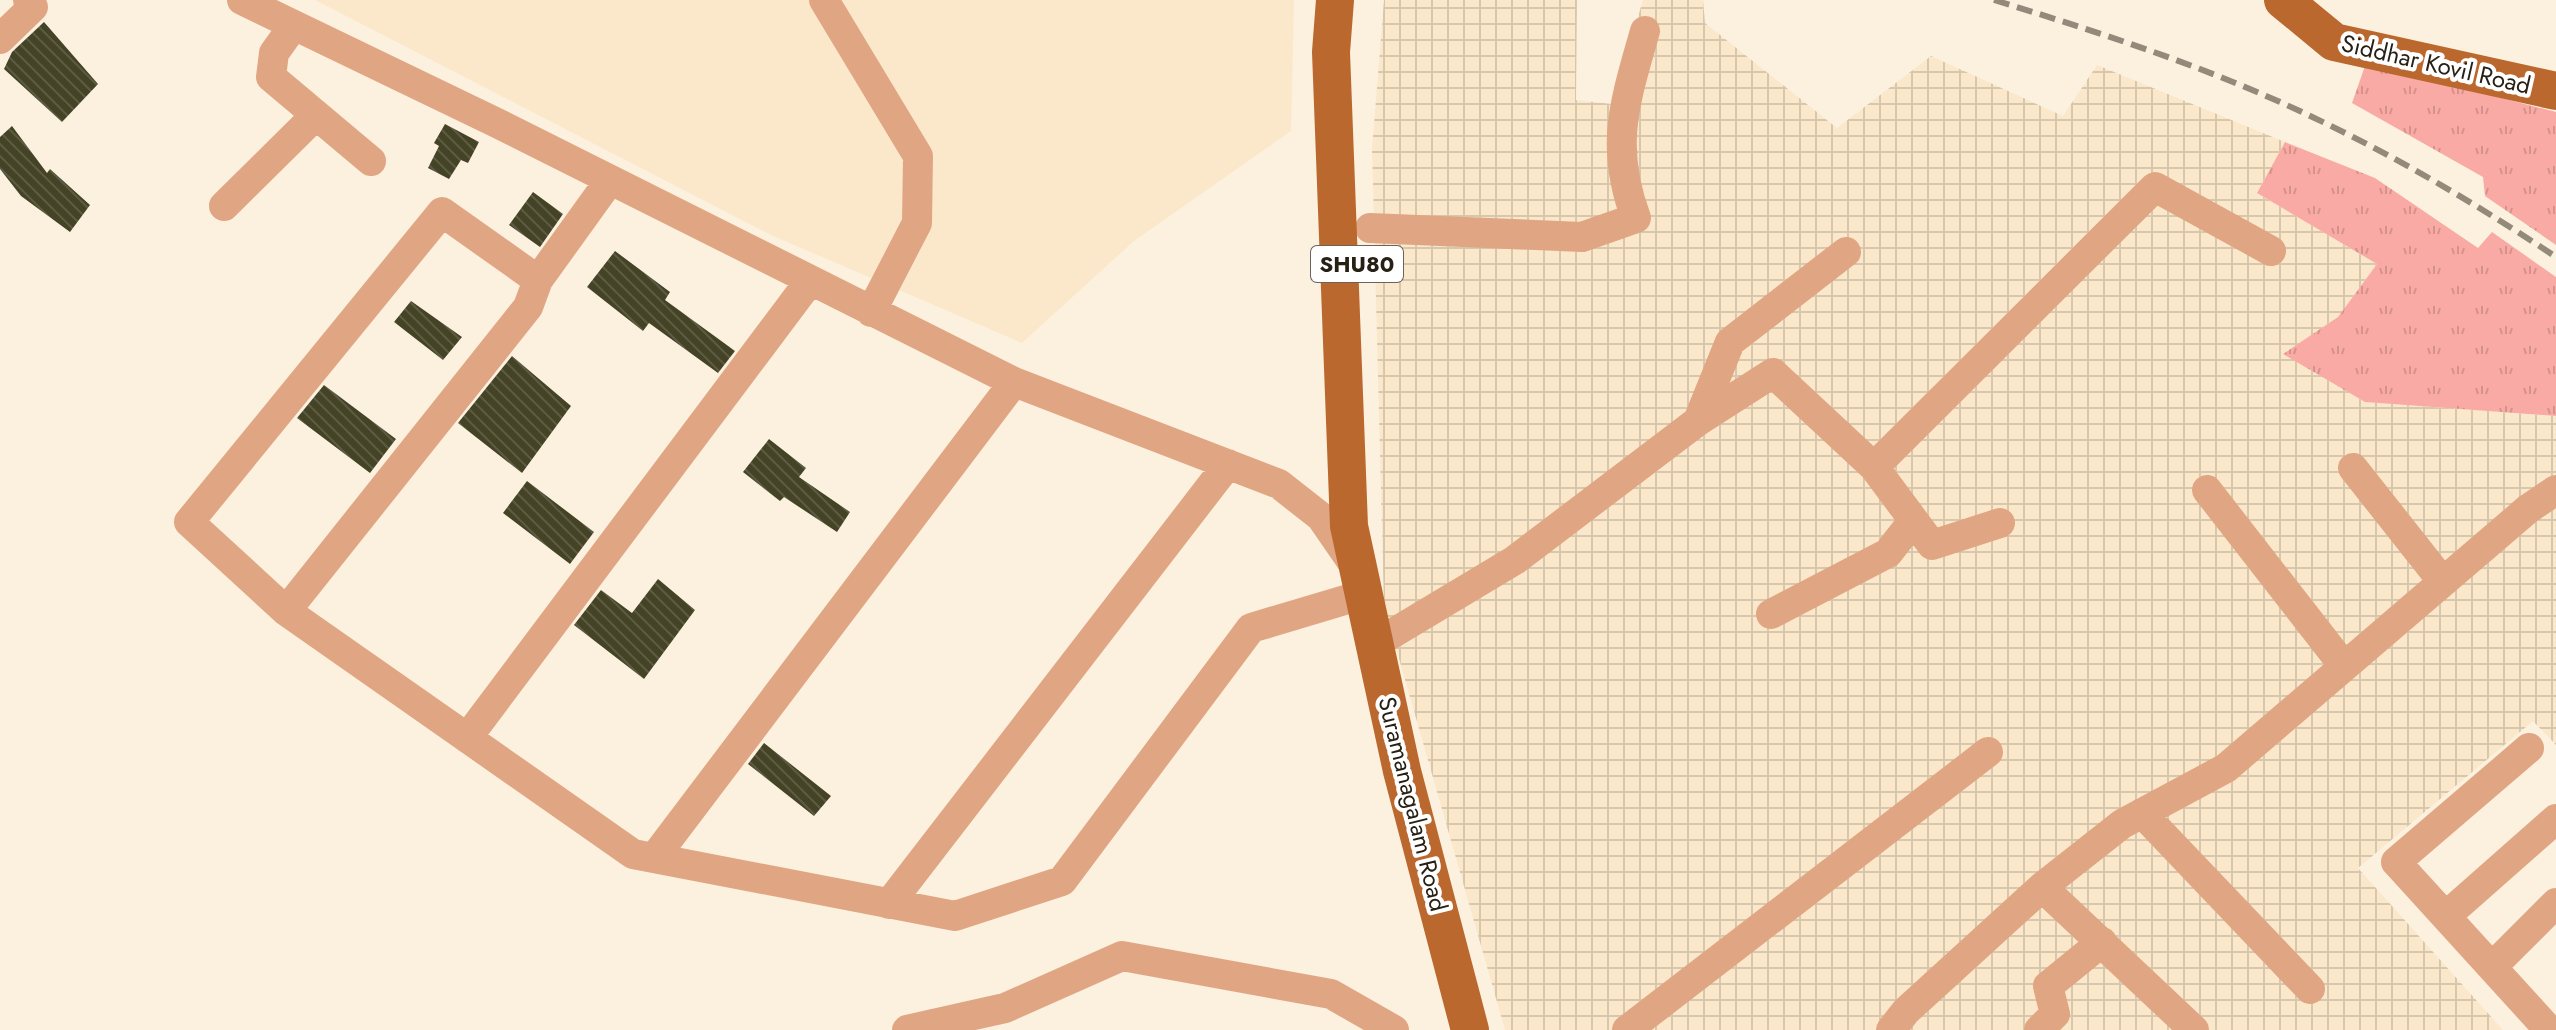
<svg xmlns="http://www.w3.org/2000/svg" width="2556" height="1030" font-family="Jost,sans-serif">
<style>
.built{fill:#fbe8cb}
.industrial{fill:url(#industrial-grid)}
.grass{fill:url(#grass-tufts)}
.building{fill:url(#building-back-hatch)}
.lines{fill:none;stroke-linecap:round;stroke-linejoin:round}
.minor{stroke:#e0a683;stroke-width:30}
.major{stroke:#bb682f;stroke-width:38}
.rail{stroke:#938a7c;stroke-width:6;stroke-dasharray:16 8;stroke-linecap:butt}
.labels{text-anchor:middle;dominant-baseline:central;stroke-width:8;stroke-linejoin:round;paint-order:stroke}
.shield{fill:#fff;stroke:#68635b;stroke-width:2}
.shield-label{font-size:22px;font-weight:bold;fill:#272015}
.street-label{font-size:24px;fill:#272015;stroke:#fff}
</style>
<defs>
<pattern id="industrial-grid" width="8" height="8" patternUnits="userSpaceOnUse" patternTransform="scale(2)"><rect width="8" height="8" fill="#fbe8cb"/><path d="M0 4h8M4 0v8" fill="none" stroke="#d7c7ad"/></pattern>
<pattern id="grass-tufts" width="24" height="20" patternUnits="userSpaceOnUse" patternTransform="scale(2)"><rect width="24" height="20" fill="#f9aaa4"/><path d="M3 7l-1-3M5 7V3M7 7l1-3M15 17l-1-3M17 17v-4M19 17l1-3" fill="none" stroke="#d5928c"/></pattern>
<pattern id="building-back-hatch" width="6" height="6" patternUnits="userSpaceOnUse" patternTransform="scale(2)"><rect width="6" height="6" fill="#444326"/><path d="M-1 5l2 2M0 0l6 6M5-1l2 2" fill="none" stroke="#5c5b43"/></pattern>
</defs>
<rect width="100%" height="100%" fill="#fcf1df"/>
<path class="built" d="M315,0h979l-3,131 -157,110 -112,102 -251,-108z"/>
<path class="industrial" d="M1384,0h193l-1,100 36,4 31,-104h60l2,23 132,105 94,-72 132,60 34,-51 188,77 -28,51 120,71 -39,53 -54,37 81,48 191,14v329l-23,-24 -175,147 145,162h-998l-121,-424 -12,-458z"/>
<path class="grass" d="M2366,63l190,49v133l-71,-49 -2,-19 -131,-74z
M2285,142l90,36 103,70 14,-16 64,45v139l-191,-14 -82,-48 55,-37 39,-53 -120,-71z"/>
<path class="building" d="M44,22l54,62 -36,38 -58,-53 8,-17z
M445,124l34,18 -11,21 -7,-3 -12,19 -21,-11 11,-22 -5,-3z
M12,126l35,47 3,-4 40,36 -20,27 -49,-36 -21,-27v-32z
M533,192l30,22 -23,33 -31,-22z
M615,251l55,41 -5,8 70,51 -17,22 -69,-50 -6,8 -56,-44z
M411,301l51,36 -19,23 -49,-38z
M512,356l59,50 -49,67 -64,-50z
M324,385l72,54 -26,34 -73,-55z
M769,439l37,29 -7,9 51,35 -13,20 -53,-35 -4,4 -37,-29z
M527,481l67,51 -24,32 -67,-51z
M658,579l37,31 -51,69 -70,-54 27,-35 31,23z
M764,743l67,53 -17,20 -66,-52z"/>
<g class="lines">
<path class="minor" d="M242,0l255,123 517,259 265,102 42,33 31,45
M824,0l94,156 -1,67 -46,89
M294,25l-20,28 -3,24 100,84
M0,39l33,-32 -5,-7
M610,180l-72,100 -96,-68 -253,310 97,89 347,243 322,62 107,-35 189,-253 114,-34
M224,206l91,-90
M1370,228l212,9 54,-19c-27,-73 -11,-116 9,-187
M1698,421l32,-79 116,-90
M1874,467l58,78 68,-22
M2353,468l90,114
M2207,490l137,176
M286,611l242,-304 10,-27
M1771,614l117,-61 25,-32
M1375,644l140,-84 183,-139 75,-48 101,94 281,-280 116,64
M467,738l342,-456
M2529,748l-133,114 153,168
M2142,813l168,176
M654,858l360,-476
M2042,887l80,-63 104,-56 302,-259 28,-19
M889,904l339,-440
M2446,916l110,-97
M2492,967l64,-64
M907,1030l98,-22 117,-52 209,38 63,36
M1627,1030l361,-278
M1891,1030l15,-19 136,-124 152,143
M2039,1030l16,-16 -7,-28 54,-44"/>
<path class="major" d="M1335,0l-4,52 18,474 53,245 68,259
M2283,0l51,42 222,49"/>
<path class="rail" d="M1994,0c91,28 182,57 270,95 102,44 199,100 292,162"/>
</g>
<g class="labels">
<rect class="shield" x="1311" y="246" width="92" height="36" rx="6"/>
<g class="shield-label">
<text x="1357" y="264">SHU80</text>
</g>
<g class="street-label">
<text transform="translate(2436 64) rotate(13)">Siddhar Kovil Road</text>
<text transform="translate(1413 804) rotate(76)">Suramanagalam Road</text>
</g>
</g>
</svg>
